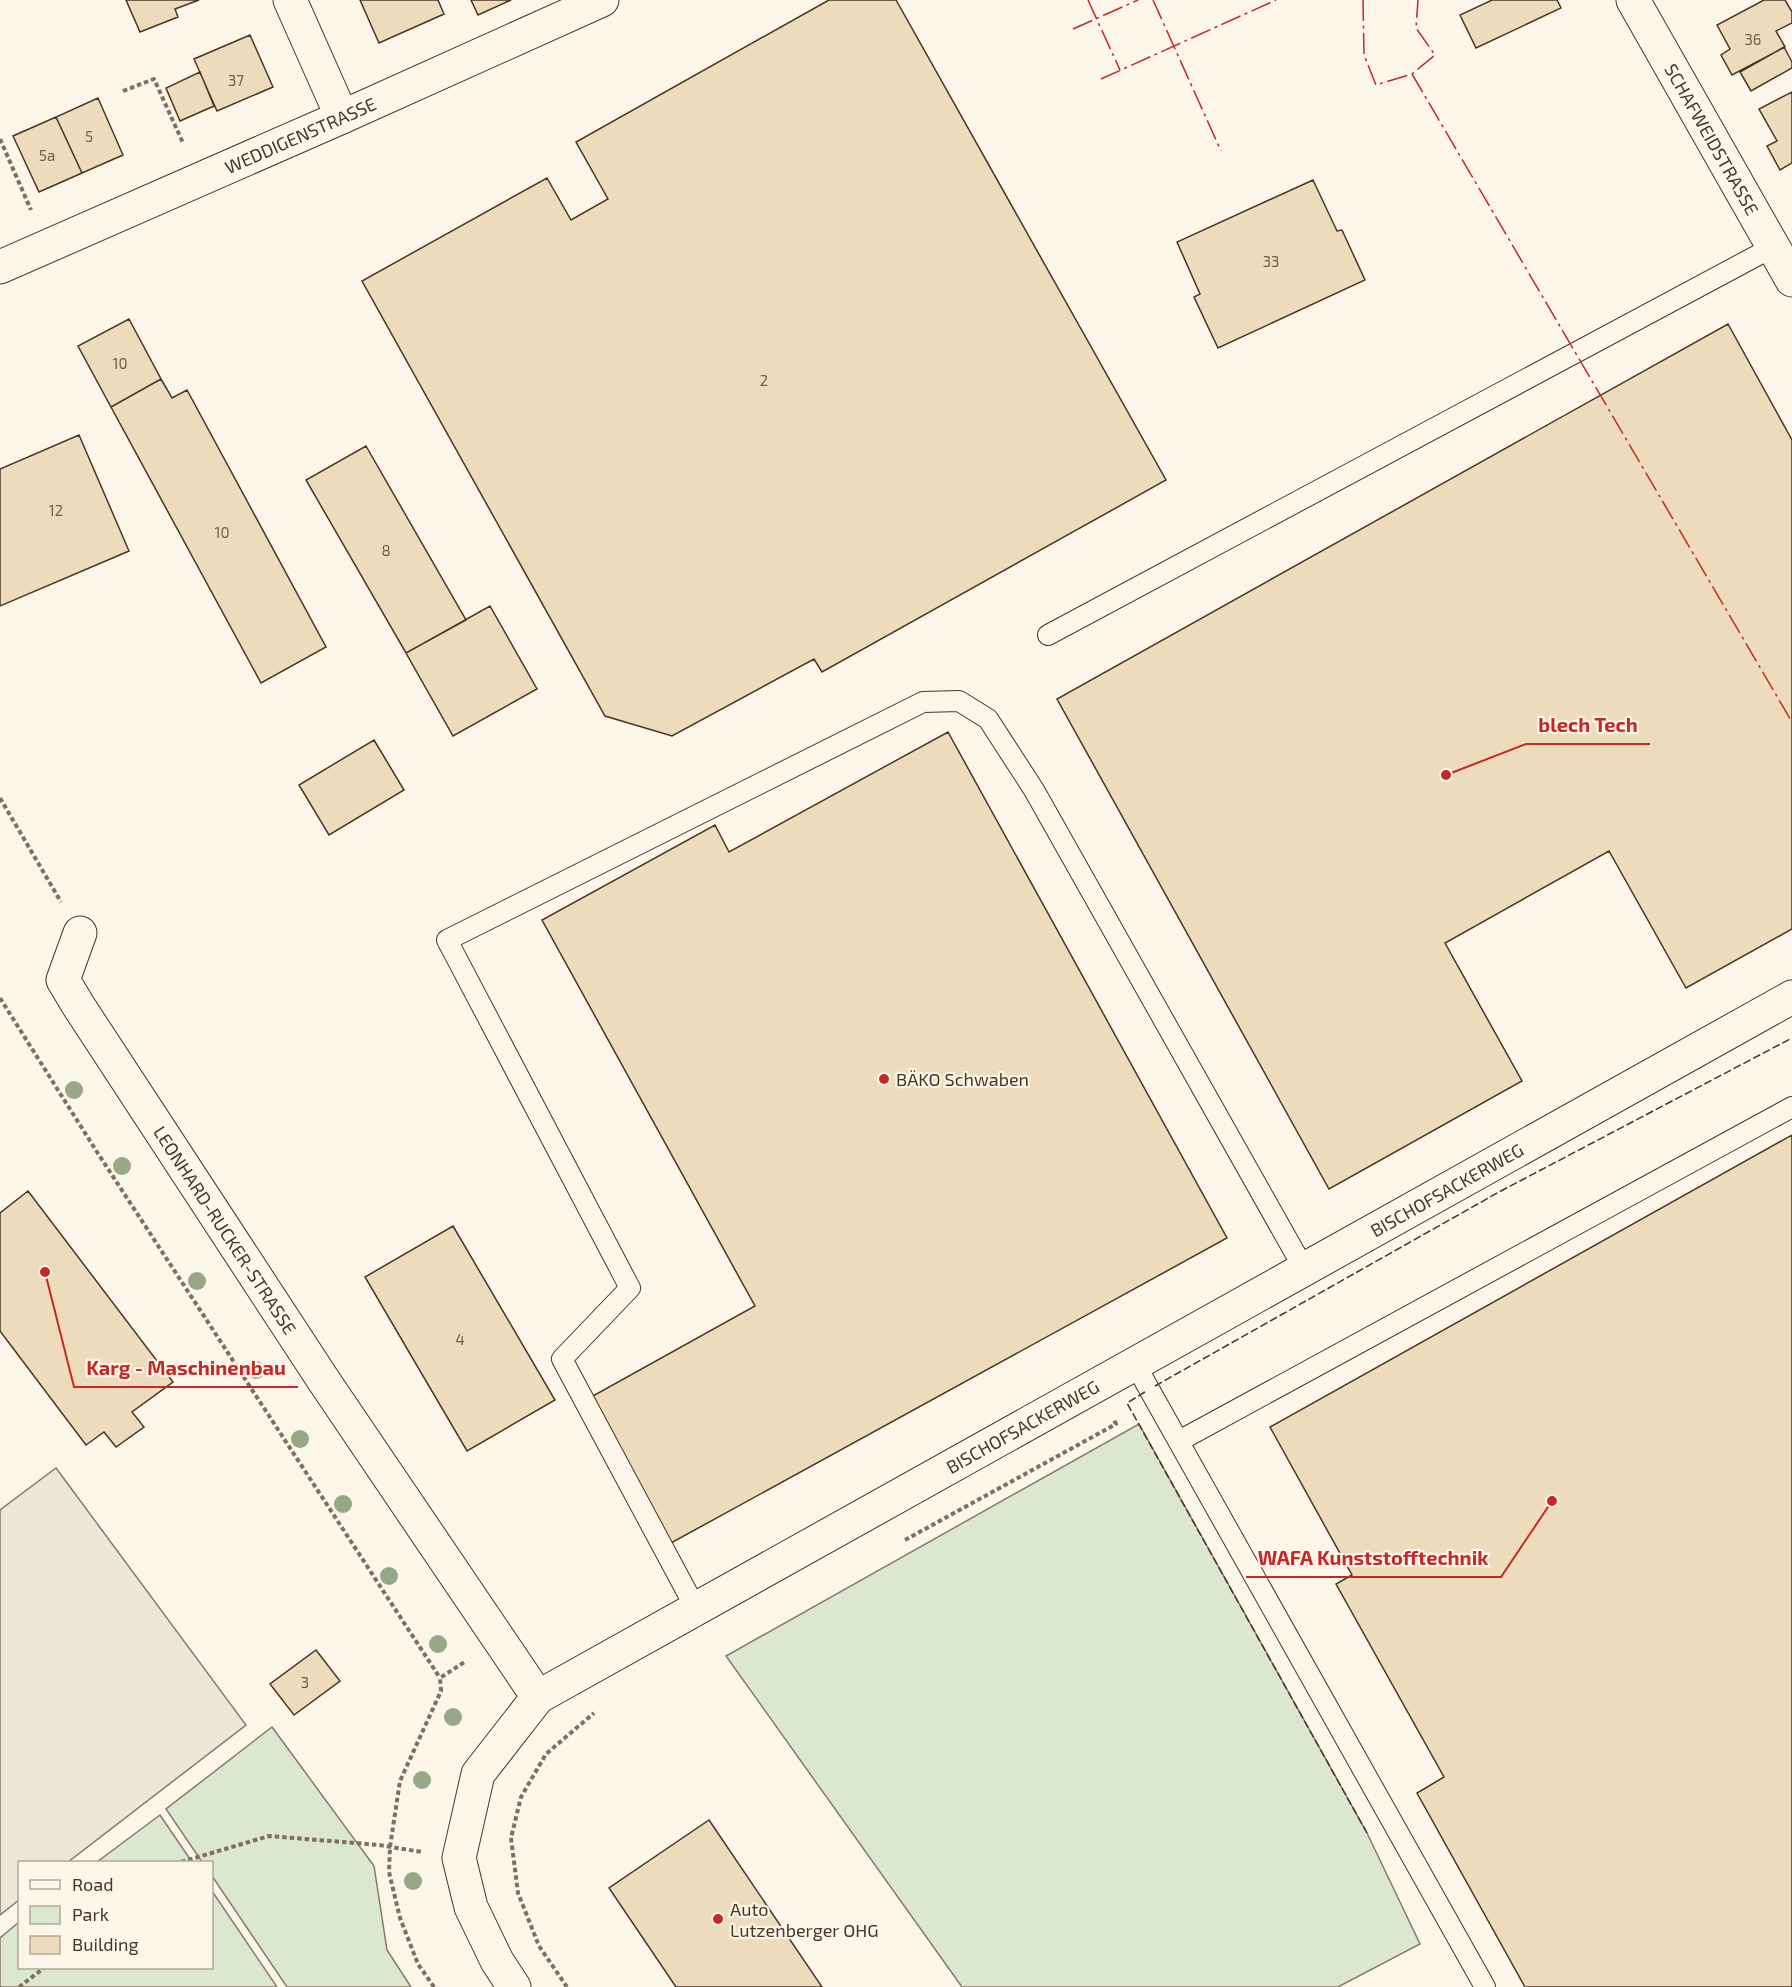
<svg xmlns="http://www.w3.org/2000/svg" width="1792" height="1987" font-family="'Exo 2',sans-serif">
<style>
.green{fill:#dce7d0;stroke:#887966;stroke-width:1.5}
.parking{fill:#ede7d9;stroke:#887966;stroke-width:1.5}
.building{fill:#ecdcbc;stroke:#4a3520;stroke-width:1.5}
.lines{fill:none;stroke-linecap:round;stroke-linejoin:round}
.lane-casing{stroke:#4a3520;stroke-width:22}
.street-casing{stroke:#4a3520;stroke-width:35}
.path{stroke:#7f6f5c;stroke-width:4;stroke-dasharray:4.5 3;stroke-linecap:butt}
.lane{stroke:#fbf6e9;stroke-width:20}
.street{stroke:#fbf6e9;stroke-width:33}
.fence{stroke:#4a3520;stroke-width:1.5;stroke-dasharray:8 3;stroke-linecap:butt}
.power{stroke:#c62828;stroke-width:1.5;stroke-dasharray:21 4.5 3 4.5;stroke-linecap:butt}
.tree{fill:#96a887}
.poi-dot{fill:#c62828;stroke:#fbf6e9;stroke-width:2}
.labels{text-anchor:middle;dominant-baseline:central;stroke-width:4.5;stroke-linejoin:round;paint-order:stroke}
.number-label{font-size:15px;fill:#725f47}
.street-label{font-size:18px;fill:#4a3520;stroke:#fbf6e9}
.poi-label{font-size:18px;fill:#4a3520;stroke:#fbf6e9;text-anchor:start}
.leader{fill:none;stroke:#c62828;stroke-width:2}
.callout-dot{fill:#c62828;stroke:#fbf6e9;stroke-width:2}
.callout-label{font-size:20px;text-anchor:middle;font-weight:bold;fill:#c62828;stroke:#fbf6e9;stroke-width:4.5;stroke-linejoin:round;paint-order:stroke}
</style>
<rect width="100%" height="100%" fill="#fbf6e9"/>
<path class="green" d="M1139,1424l228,409 53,111 -82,43h-376l-236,-331z
M272,1727l102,139 13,84 24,37h-124l-75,-111v-14h-10l-36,-53z
M160,1815l32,47h-95z
M212,1891l65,96h-277v-49l19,-16 1,46h192z"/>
<path class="parking" d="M56,1468l190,257 -178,137h-48l-1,38 -19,15v-405z"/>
<path class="building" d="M126,0h73l-24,9 3,8 -38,15z
M360,0h78l6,14 -65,29z
M471,0h40l-33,15z
M829,0h67l270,480 -344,192 -8,-13 -142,77 -67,-20 -243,-435 185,-103 24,42 37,-21 -32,-57z
M1492,0h65l4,8 -85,40 -16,-33z
M1764,0h21l7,12v11l-16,8 9,16 -53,28 -11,-20 9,-6 -13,-24z
M250,35l23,52 -56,24 -23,-52z
M1784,47l8,15v6l-41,23 -11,-19z
M200,72l14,34 -34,15 -14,-33z
M1792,92v71l-12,7 -13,-24 10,-5 -18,-32z
M98,98l25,57 -41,18 -26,-56z
M56,117l26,56 -43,19 -26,-56z
M1313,180l24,51 5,-1 23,50 -147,68 -24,-51 6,-3 -23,-52z
M129,319l32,60 -50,28 -33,-61z
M1728,324l64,116v489l-106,59 -77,-137 -164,92 77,138 -193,108 -272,-490z
M161,379l11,19 15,-8 139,257 -65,36 -150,-276z
M79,435l50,116 -129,55v-137z
M366,446l100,174 -60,33 -100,-173z
M490,606l47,83 -84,47 -47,-83z
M948,732l279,506 -556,305 -80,-146 164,-91 -213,-386 173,-95 14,27z
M374,740l30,50 -75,45 -30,-50z
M1792,1135v852h-267l-108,-194 27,-16 -108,-193 16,-9 -82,-148z
M28,1191l145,191 -41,30 12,15 -28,20 -12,-15 -18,13 -86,-114v-118z
M453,1226l102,174 -88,51 -102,-174z
M316,1650l24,31 -46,34 -24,-31z
M709,1820l113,167h-146l-67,-99z"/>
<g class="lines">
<g class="lane-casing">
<path id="lane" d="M1048,635l725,-388
M1135,1364l350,623
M1179,1441l613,-334
M696,1609l-134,-250 68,-71 -183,-348 476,-238 36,-1 29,18 46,71 270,479"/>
</g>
<g class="street-casing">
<g id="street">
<path d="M290,0l52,117"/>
<path id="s1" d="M1633,0l159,280"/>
<path id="s2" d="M0,267l342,-150 260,-117"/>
<path id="s3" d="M80,933l-17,47 15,25 246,376 214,316"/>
<path id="s4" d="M514,1987l-17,-26 -26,-54 -12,-49 19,-84 60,-77 1254,-700"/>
</g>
</g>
<path class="path" d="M123,91l31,-12 29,64
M0,139l31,71
M0,798l61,104
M0,998l97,154 343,526
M905,1540l211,-116 -2,-4
M181,1862l88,-26 110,9 43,7
M19,1987l25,-19
M434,1987l-16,-23 -18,-46 -11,-46 1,-25 10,-66 41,-90 -1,-13 26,-17
M567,1987l-28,-41 -21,-53 -7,-55 10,-41 25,-43 48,-41"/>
<use href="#lane" class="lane"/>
<use href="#street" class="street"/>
<path class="fence" d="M1155,1386l344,-194 293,-154
M1145,1392l-18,11 240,430"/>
<path class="power" d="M1088,0l32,70
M1153,0l68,151
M1363,0l1,55 12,30 36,-11 23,-19 -19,-27 2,-28
M1073,29l65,-29
M1412,74l380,648
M1101,79l175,-79"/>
</g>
<g class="tree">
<circle cx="74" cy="1090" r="9"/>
<circle cx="122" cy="1166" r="9"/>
<circle cx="197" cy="1281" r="9"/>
<circle cx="256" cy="1370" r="9"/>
<circle cx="300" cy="1439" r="9"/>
<circle cx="343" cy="1504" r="9"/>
<circle cx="389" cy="1576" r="9"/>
<circle cx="438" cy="1644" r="9"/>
<circle cx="453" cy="1717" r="9"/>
<circle cx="422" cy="1780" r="9"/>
<circle cx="413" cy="1881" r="9"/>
</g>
<g class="poi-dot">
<circle cx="884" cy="1079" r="6"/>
<circle cx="718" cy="1919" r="6"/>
</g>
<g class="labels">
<g class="number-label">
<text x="1753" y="39">36</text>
<text x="236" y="80">37</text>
<text x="89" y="136">5</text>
<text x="47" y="155">5a</text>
<text x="1271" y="261">33</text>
<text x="120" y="363">10</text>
<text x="764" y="380">2</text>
<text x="56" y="510">12</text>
<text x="222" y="532">10</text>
<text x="386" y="550">8</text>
<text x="460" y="1339">4</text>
<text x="305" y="1682">3</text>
</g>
<g class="street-label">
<text stroke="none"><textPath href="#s2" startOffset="328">WEDDIGENSTRASSE</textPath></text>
<text stroke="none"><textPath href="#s1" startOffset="160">SCHAFWEIDSTRASSE</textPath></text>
<text stroke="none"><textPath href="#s4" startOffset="1366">BISCHOFSACKERWEG</textPath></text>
<text stroke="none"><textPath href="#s3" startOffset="348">LEONHARD-RUCKER-STRASSE</textPath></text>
<text stroke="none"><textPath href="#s4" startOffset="880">BISCHOFSACKERWEG</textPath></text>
</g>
<g class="poi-label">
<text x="896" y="1079">BÄKO Schwaben</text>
<text x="730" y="1909">Auto<tspan x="730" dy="21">Lutzenberger OHG</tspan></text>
</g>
</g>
<path class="leader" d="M1446 775L1526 744H1650M45 1272L74 1387H298M1552 1501L1501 1577H1246"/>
<g class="callout-dot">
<circle cx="1446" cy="775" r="6"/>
<circle cx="45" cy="1272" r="6"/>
<circle cx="1552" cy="1501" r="6"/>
</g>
<g class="callout-label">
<text x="1588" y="732">blech Tech</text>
<text x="186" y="1375">Karg - Maschinenbau</text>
<text x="1373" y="1565">WAFA Kunststofftechnik</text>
</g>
<rect x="18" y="1861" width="195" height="108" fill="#fbf6e9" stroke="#b4a999" stroke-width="1.5"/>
<rect x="30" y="1880" width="30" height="9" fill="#fbf6e9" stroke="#b4a999" stroke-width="1.5"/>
<text x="72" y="1891" font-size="18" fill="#4a3520">Road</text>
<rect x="30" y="1906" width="30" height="18" fill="#dce7d0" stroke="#b4a999" stroke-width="1.5"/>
<text x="72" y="1921" font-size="18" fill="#4a3520">Park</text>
<rect x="30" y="1936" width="30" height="18" fill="#ecdcbc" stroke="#b4a999" stroke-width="1.5"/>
<text x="72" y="1951" font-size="18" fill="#4a3520">Building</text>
</svg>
